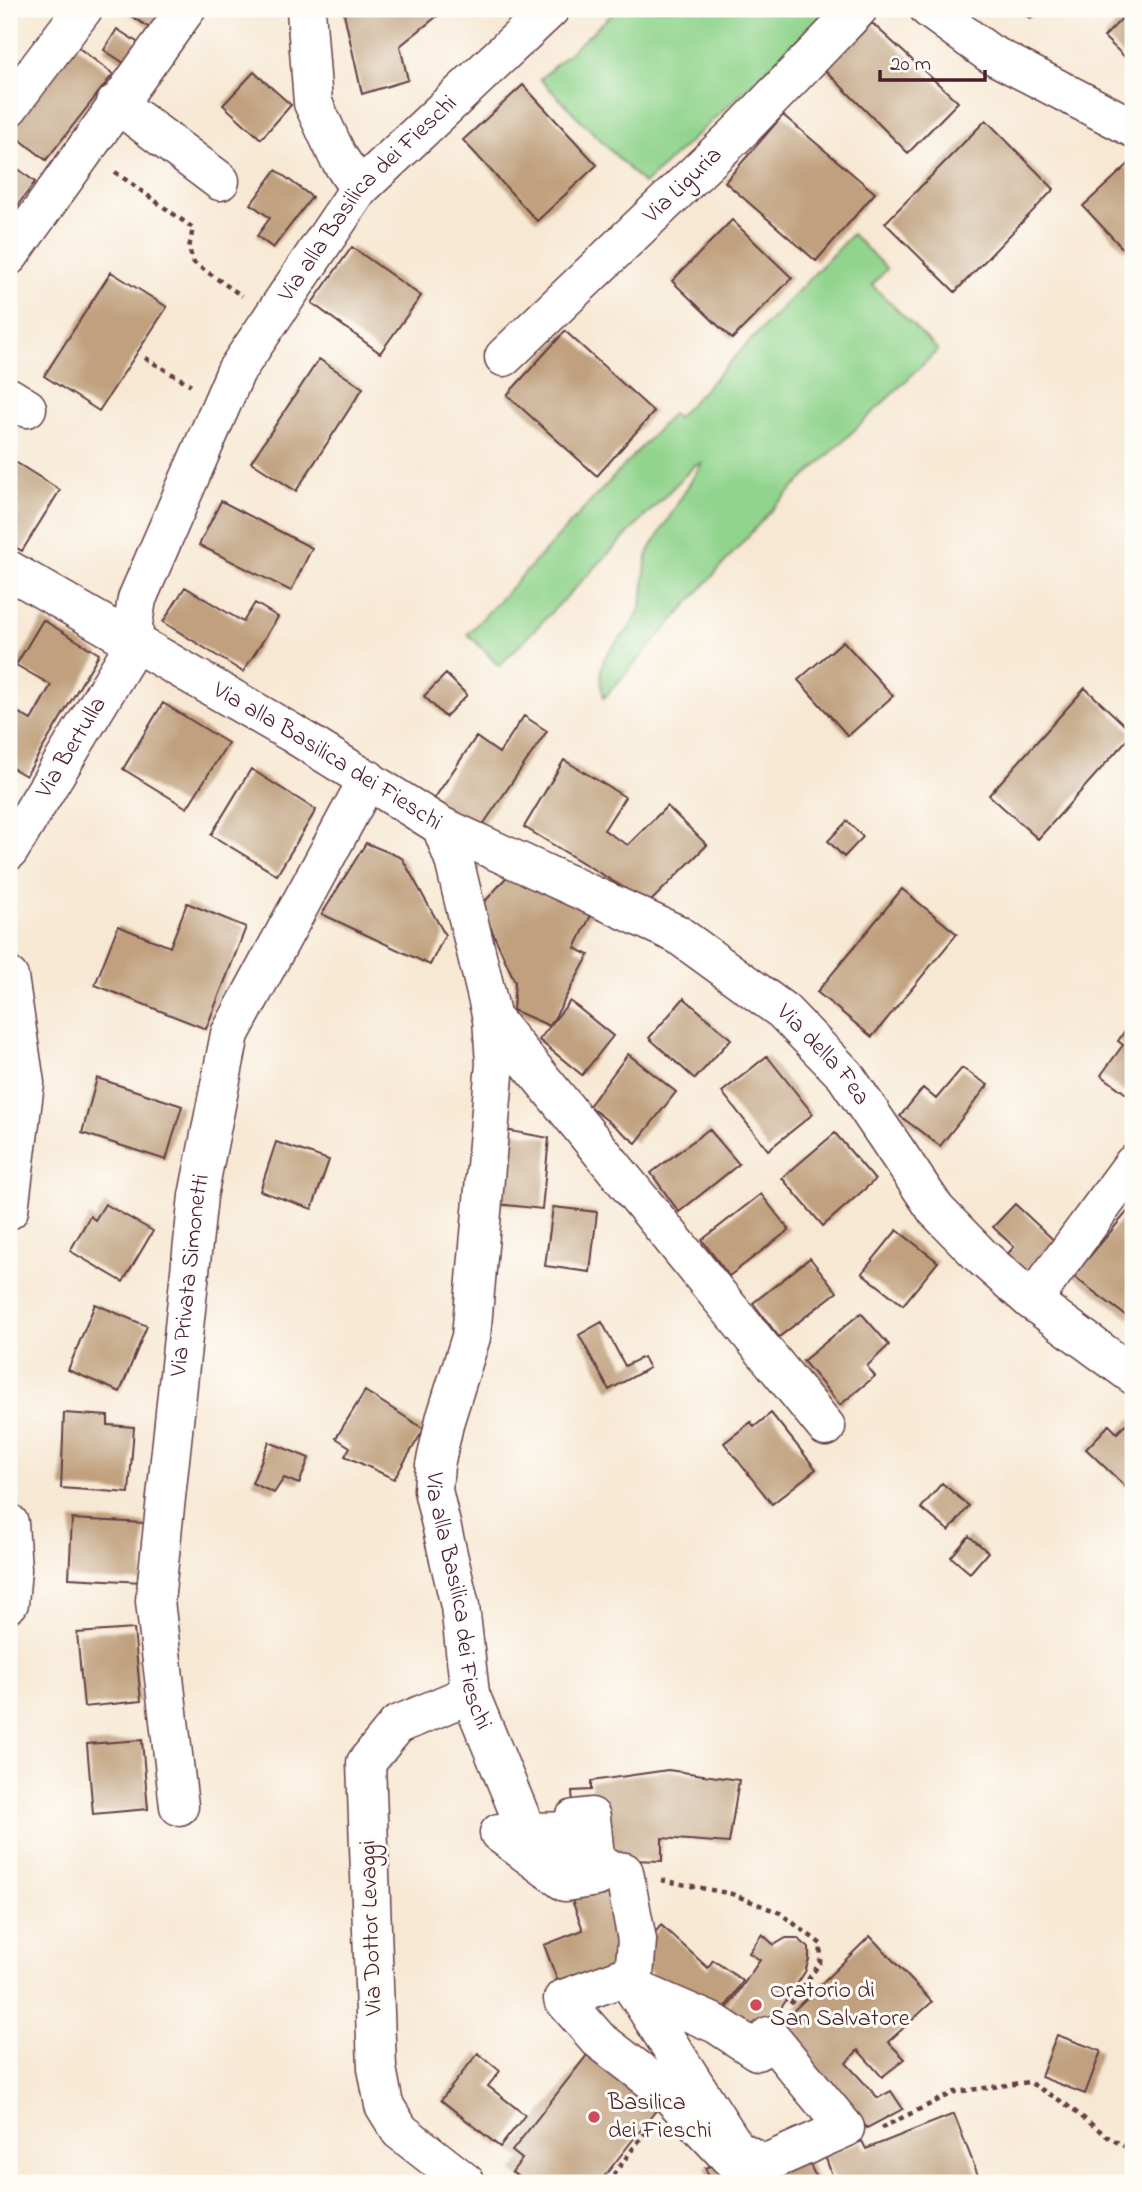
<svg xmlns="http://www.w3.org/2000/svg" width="1142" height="2192" font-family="'Indie Flower',sans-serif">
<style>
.green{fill:#91d48d;stroke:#6e7a5c;stroke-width:2}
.building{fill:#c0a07e}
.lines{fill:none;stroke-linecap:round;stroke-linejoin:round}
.minor-casing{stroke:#643d44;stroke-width:41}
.path{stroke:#643d44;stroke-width:4.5;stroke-dasharray:5 5;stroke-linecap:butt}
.minor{stroke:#fff;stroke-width:38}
.poi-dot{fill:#d1495b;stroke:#fdfcf7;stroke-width:2.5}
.labels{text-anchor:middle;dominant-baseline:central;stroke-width:6;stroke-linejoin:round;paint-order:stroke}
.street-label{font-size:24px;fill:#4a1f2b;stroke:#fdfcf7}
.poi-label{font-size:24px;fill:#4a1f2b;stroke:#fdfcf7;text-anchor:start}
</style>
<rect width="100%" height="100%" fill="#fdfcf7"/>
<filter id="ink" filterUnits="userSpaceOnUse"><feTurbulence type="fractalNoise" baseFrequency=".0143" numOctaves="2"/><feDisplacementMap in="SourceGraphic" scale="14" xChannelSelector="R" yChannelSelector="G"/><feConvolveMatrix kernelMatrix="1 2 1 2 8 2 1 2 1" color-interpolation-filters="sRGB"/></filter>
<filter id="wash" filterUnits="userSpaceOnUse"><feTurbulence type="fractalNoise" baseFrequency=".00686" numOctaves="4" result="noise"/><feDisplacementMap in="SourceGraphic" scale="28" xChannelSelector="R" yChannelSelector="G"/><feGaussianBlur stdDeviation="1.57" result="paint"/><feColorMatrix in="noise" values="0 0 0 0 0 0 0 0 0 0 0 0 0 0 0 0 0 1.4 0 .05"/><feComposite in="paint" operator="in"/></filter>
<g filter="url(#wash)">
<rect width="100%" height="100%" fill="#f7e8d3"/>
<path class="green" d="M618,9h205l4,4 -183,171 -104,-105z
M852,234l35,35 -15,16 66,65 -163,156 -171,192c-13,-55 20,-48 35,-87 8,-20 3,-41 10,-60l53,-88 -7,2 -196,201 -31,-32 204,-220 5,4z"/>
<g id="blocks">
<path class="building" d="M121,9h49l-16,22z
M343,9h103l-46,37 8,34 -46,14z
M1015,9h25l-10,9z
M1131,9h2v56l-29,-28z
M872,23l86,79 -50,51 -83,-83z
M117,29l23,15 -13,21 -23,-15z
M71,42l42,32 -67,86 -37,-29v-9z
M254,72l37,33 -30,34 -38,-34z
M523,85l74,80 -60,56 -74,-81z
M783,115l92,78 -59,68 -91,-79z
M986,120l68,69 -99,103 -70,-69z
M1132,161l1,81 -8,9 -42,-45z
M9,162l26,20 -26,35z
M276,170l36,27 -39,51 -16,-12 13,-18 -19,-14z
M732,220l60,58 -60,61 -60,-58z
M352,247l69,49 -41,57 -68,-50z
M111,272l56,35 -68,104 -55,-35z
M565,331l89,81 -57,64 -90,-81z
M319,359l44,29 -67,103 -45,-29z
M9,458l51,32 -38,61 -13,-7v-11l6,-10 -6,-4z
M221,501l91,47 -21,43 -92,-46z
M185,587l58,35 12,-19 23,14 -35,55 -80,-50z
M43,620l56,34 -73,122 -17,-10v-59l22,13 20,-35 -35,-20z
M843,641l50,55 -45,40 -50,-56z
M446,674l21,21 -22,22 -21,-21z
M1085,688l48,45 -95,106 -49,-44z
M163,703l65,40 -41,65 -64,-39z
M524,716l23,15 -67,98 -46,-30 42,-62 23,16z
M564,760l61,37 -21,33 12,8 12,7 39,-39 40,39 -58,58 -125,-76z
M251,769l65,41 -39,65 -66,-40z
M847,821l16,16 -19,20 -16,-16z
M366,843l36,15 43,77 -15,30 -108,-51z
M511,872l81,41 -17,35 14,7 -39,71 20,-25 43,35 -31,39 -43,-35 11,-14 -37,-16 2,-28 -34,-76z
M902,889l55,45 -85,103 -55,-45z
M187,903l59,24 -40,102 -111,-44 23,-59 52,21z
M684,998l47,41 -36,40 -46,-41z
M1133,1019v80l-32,-24 22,-30 -5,-4z
M628,1054l48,38 -40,51 -47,-37z
M767,1056l46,58 -45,36 -46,-58z
M962,1068l26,17 -48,61 -40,-30 23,-28 13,11z
M97,1078l85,28 -16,54 -84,-27z
M709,1129l30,35 -60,48 -28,-39z
M505,1130l44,8 -7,71 -45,-5z
M835,1133l40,47 -52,46 -41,-48z
M276,1142l53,18 -17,49 -52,-18z
M761,1194l28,36 -60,46 -27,-36z
M105,1204l48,27 -30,51 -53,-31 20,-35 5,4z
M1015,1204l44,41 -34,37 -23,-22 12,-13 -21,-20z
M1133,1205v116l-60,-45z
M553,1207l44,5 -7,60 -45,-6z
M897,1230l41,32 -35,43 -41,-32z
M810,1258l27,34 -58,45 -26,-34z
M95,1304l52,22 -27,66 -52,-22z
M861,1313l28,32 -22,21 8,10 -35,29 -37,-44z
M602,1322l23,44 18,-9 6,11 -40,22 -30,-55z
M365,1391l59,38 -30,50 -49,-23 5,-9 -14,-9z
M64,1413l44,3v9l26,2 -5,66 -68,-5z
M771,1413l45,56 -44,35 -48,-61 27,-21 3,5z
M1133,1417v77l-47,-45 23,-24 8,8z
M269,1442l40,16 -10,26 -15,-6 -10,15 -22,-10z
M942,1483l27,23 -20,25 -28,-23z
M72,1519l73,4 -3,59 -73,-4z
M969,1536l19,16 -18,21 -19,-16z
M134,1629l7,72 -57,6 -7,-74z
M142,1740l6,69 -55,5 -6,-70z
M668,1770l71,10 -10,63 -67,-5v23l-65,-2 -23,-42 -2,-26 19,-1v-9z
M601,1878l21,40 1,56 -60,21 -19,-50 39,-15 -17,-46z
M661,1925l47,43 5,-8 30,21 -27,40 -47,-22 -31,-44z
M762,1934l12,11 12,-7h11l12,10v11l-4,13 -50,75 -37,-25 42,-62 -11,-7z
M870,1936l62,66 -44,40 17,17 -23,18 -24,-27 -12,13 32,35 13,-7 12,18 -36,19 -87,-104z
M1057,2035l44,16 -16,43 -44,-17z
M598,2041l70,54 -69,88h-73l-14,-11 10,-13 -10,-8z
M478,2053l22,18 -12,15 37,29 -25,32 -59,-47z
M954,2114l27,69h-146l-10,-27 37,-15 4,8z
M801,2147l18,36h-50z
M728,2159l12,24h-28l-7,-15z"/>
</g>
</g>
<g filter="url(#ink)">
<use href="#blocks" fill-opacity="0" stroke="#643d44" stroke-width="2"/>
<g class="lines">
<g class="minor-casing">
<g id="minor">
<path d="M306,9l7,94 24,52 22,34"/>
<path d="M929,9l60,44 144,75"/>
<path d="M116,103l104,78"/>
<path d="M9,107l74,-98"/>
<path d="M9,256l177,-247"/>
<path id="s1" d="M504,357l237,-227 117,-121"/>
<path d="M9,397l18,11"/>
<path id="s2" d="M9,570l283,163 149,93 13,34 38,158 3,46 -24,273 -26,83 -10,45 -2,25 27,116 10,88 57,138 69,35 28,5 13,68 -4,48 120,187 2,8"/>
<path id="s3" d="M135,643l-2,-19 4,-25 99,-228 123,-182 191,-180"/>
<path id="s4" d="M441,826l236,108 106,77 62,64 91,135 46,47 50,44 101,74"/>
<path id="s5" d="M9,851l126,-208"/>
<path d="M9,977l16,106 -16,127"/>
<path d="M492,1018l334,409"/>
<path d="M1032,1301l101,-137"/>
<path d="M9,1523l3,46 -3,34"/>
<path id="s6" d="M179,1806l-24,-205 43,-405 32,-162 138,-255"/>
<path d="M591,1817l6,60 -32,5 -66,-49 68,-2 7,-12z"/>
<path d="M624,1977l9,11 83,36 41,27 12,-15 76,92 -81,36 -27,-15 -8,8 -60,-63 -71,-55 -35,-40z"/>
<path d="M466,2183l-66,-52 -16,-26 -7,-37 -11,-305 31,-38 73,-31"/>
</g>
</g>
<path class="path" d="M115,172l78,56 -4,20 4,14 49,34
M145,358l46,27
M661,1880l71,14 48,19 41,31 -1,19 -31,43
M881,2128l74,-36 74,-10 35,21 44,34 25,14
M607,2183l43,-57"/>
<use href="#minor" class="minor"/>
</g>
</g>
<g class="poi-dot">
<circle cx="756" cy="2005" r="7"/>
<circle cx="594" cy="2117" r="7"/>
</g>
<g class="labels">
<g class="street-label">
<text stroke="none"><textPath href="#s1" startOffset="248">Via Liguria</textPath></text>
<text stroke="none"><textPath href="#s3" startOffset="511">Via alla Basilica dei Fieschi</textPath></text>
<text stroke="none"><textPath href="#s5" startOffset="121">Via Bertulla</textPath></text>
<text stroke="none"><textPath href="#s2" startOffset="369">Via alla Basilica dei Fieschi</textPath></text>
<text stroke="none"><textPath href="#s4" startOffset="450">Via della Fea</textPath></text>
<text stroke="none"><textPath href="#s6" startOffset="534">Via Privata Simonetti</textPath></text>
<text stroke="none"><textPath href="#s2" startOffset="1293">Via alla Basilica dei Fieschi</textPath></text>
<text transform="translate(372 1928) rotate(-92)">Via Dottor Levaggi</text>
</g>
<g class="poi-label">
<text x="770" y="1991">Oratorio di<tspan x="770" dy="28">San Salvatore</tspan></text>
<text x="608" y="2103">Basilica<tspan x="608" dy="28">dei Fieschi</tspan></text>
</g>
</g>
<rect width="1142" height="2192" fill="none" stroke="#fdfcf7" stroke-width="35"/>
<path d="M880 70v10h105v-10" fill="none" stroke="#4a1f2b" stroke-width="3.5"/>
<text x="890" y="70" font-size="21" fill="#4a1f2b" stroke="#fdfcf7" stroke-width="5" paint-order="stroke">20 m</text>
</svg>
